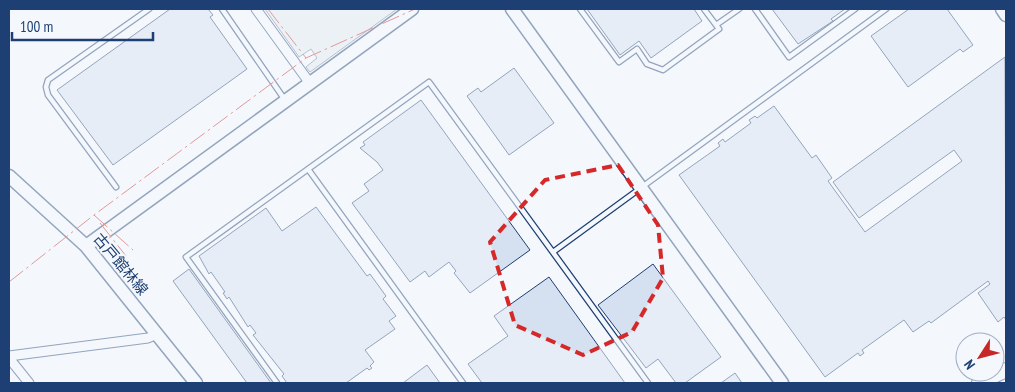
<svg xmlns="http://www.w3.org/2000/svg" width="1015" height="392" font-family="'PT Sans Narrow','Noto Sans JP',sans-serif">
<style>
.green{fill:#e3e9f0;stroke:#687fa3}
.building{fill:#d5e0f0;stroke:#1d3f73}
.lines{fill:none;stroke-linecap:round;stroke-linejoin:round}
.lane-casing{stroke:#1d3f73;stroke-width:7}
.street-casing{stroke:#1d3f73;stroke-width:11}
.secondary-casing{stroke:#1d3f73;stroke-width:15}
.primary-casing{stroke:#1d3f73;stroke-width:16}
.lane{stroke:#f4f7fb;stroke-width:4.5}
.street{stroke:#f4f7fb;stroke-width:9}
.secondary{stroke:#f4f7fb;stroke-width:12}
.primary{stroke:#f4f7fb;stroke-width:14}
.power{stroke:#c62828;stroke-width:1;stroke-dasharray:18 4 2.5 4;stroke-linecap:butt}
.marked{fill:none;stroke:#d62828;stroke-width:4;stroke-dasharray:10 6;stroke-linejoin:round}
.labels{text-anchor:middle;dominant-baseline:central;stroke-width:4;stroke-linejoin:round;paint-order:stroke}
.street-label{font-size:15px;fill:#1d3f73;stroke:#f4f7fb}
</style>
<rect width="100%" height="100%" fill="#f4f7fb"/>
<path class="green" d="M265,9h132l-87,63 -4,-5 11,-9 -6,-9 -12,8z"/>
<path class="building" d="M170,9h38l5,6 -3,2 37,52 -134,96 -56,-75z
M587,9h107l8,12 -51,37 -12,-17 -19,14z
M772,9h73l-14,10 2,2 -35,23z
M909,9h38l26,36 -10,7 -3,-3 -52,38 -37,-51z
M1005,57l1,263 -2,-3 -6,5 -20,-29 12,-9 -2,-3 -57,42 -2,-2 -16,11 -9,-12 -42,30 2,3 -4,3 -2,-3 -33,24 -146,-202 41,-29 -2,-3 5,-4 2,3 26,-19 -2,-3 6,-4 2,2 17,-12 38,52 4,-3 16,23 -4,3 37,51 97,-71 -8,-11 -95,68 -26,-36z
M514,68l40,55 -45,32 -42,-59 11,-8 3,4z
M421,100l109,150 -60,43 -16,-20 2,-2 -7,-9 -20,15 -4,-6 -15,11 -58,-79 17,-12 -5,-7 19,-14 -6,-8 -17,-14 5,-3 -2,-3z
M316,207l51,69 3,-2 16,22 -3,3 13,17 -7,5 6,8 -30,21 9,12 -4,4 2,2 -3,2 -2,-2 -21,15h-59l-5,-7 2,-2 -31,-39 3,-2 -6,-8 -2,2 -19,-30 -2,2 -4,-6 2,-1 -14,-20 -2,2 -10,-18 67,-48 16,23z
M653,264l68,93 -36,26h-9l-18,-24 -12,9 -48,-63z
M189,269l82,114h-24l-74,-102z
M549,277l76,106h-143l-14,-19 40,-28 -14,-20z
M427,365l13,18h-37z
M735,373l7,10h-21z"/>
<g class="lines">
<g class="lane-casing">
<path id="lane" d="M222,9l63,91
M580,9l39,53 18,-13 10,15 16,6 56,-41 -15,-20
M755,9l34,48 66,-48
M716,25l23,-16
M308,169l155,214
M116,187l-68,-92 -2,-8 2,-7 101,-71
M553,252l333,-243
M277,383l-91,-126 243,-175 219,301"/>
</g>
<g class="street-casing">
<path id="street" d="M256,9l53,73
M9,356l139,-18 9,-4
M9,358l20,25"/>
</g>
<g class="secondary-casing">
<path id="secondary" d="M512,9l270,374
M1002,9l4,6
M9,176l77,70 110,137
M86,246l326,-237"/>
</g>
<g class="primary-casing">
<path id="primary" d="M979,383l27,-13"/>
</g>
<use href="#lane" class="lane"/>
<use href="#street" class="street"/>
<use href="#secondary" class="secondary"/>
<use href="#primary" class="primary"/>
<path class="power" d="M268,9l38,49
M94,215l39,35
M100,223l26,33
M9,282l85,-67 212,-157 109,-49"/>
</g>
<path d="M0 0H1015V392H0ZM618,165l40,60 5,53 -31,54 -49,23 -68,-30 -25,-83 55,-62z" fill="#f4f7fb" fill-opacity=".55" fill-rule="evenodd"/>
<path class="marked" d="M618,165l40,60 5,53 -31,54 -49,23 -68,-30 -25,-83 55,-62z"/>
<g class="labels">
<g class="street-label">
<text transform="translate(121 264) rotate(50)">古戸館林線</text>
</g>
</g>
<rect width="1015" height="392" fill="none" stroke="#1d3f73" stroke-width="20"/>
<g transform="translate(980 357) rotate(234)"><circle r="24" fill="#f4f7fb" stroke="#9eadc5"/>
<path d="M0-4L9 19L0 12L-9 19Z" fill="#c62828"/>
<text y="-8" font-size="14" font-weight="bold" text-anchor="middle" fill="#1d3f73">N</text>
</g>
<path d="M12 32v8h141v-8" fill="none" stroke="#1d3f73" stroke-width="2.5"/>
<text x="20" y="32" font-size="15" fill="#1d3f73" stroke="#f4f7fb" stroke-width="4" paint-order="stroke">100 m</text>
</svg>
